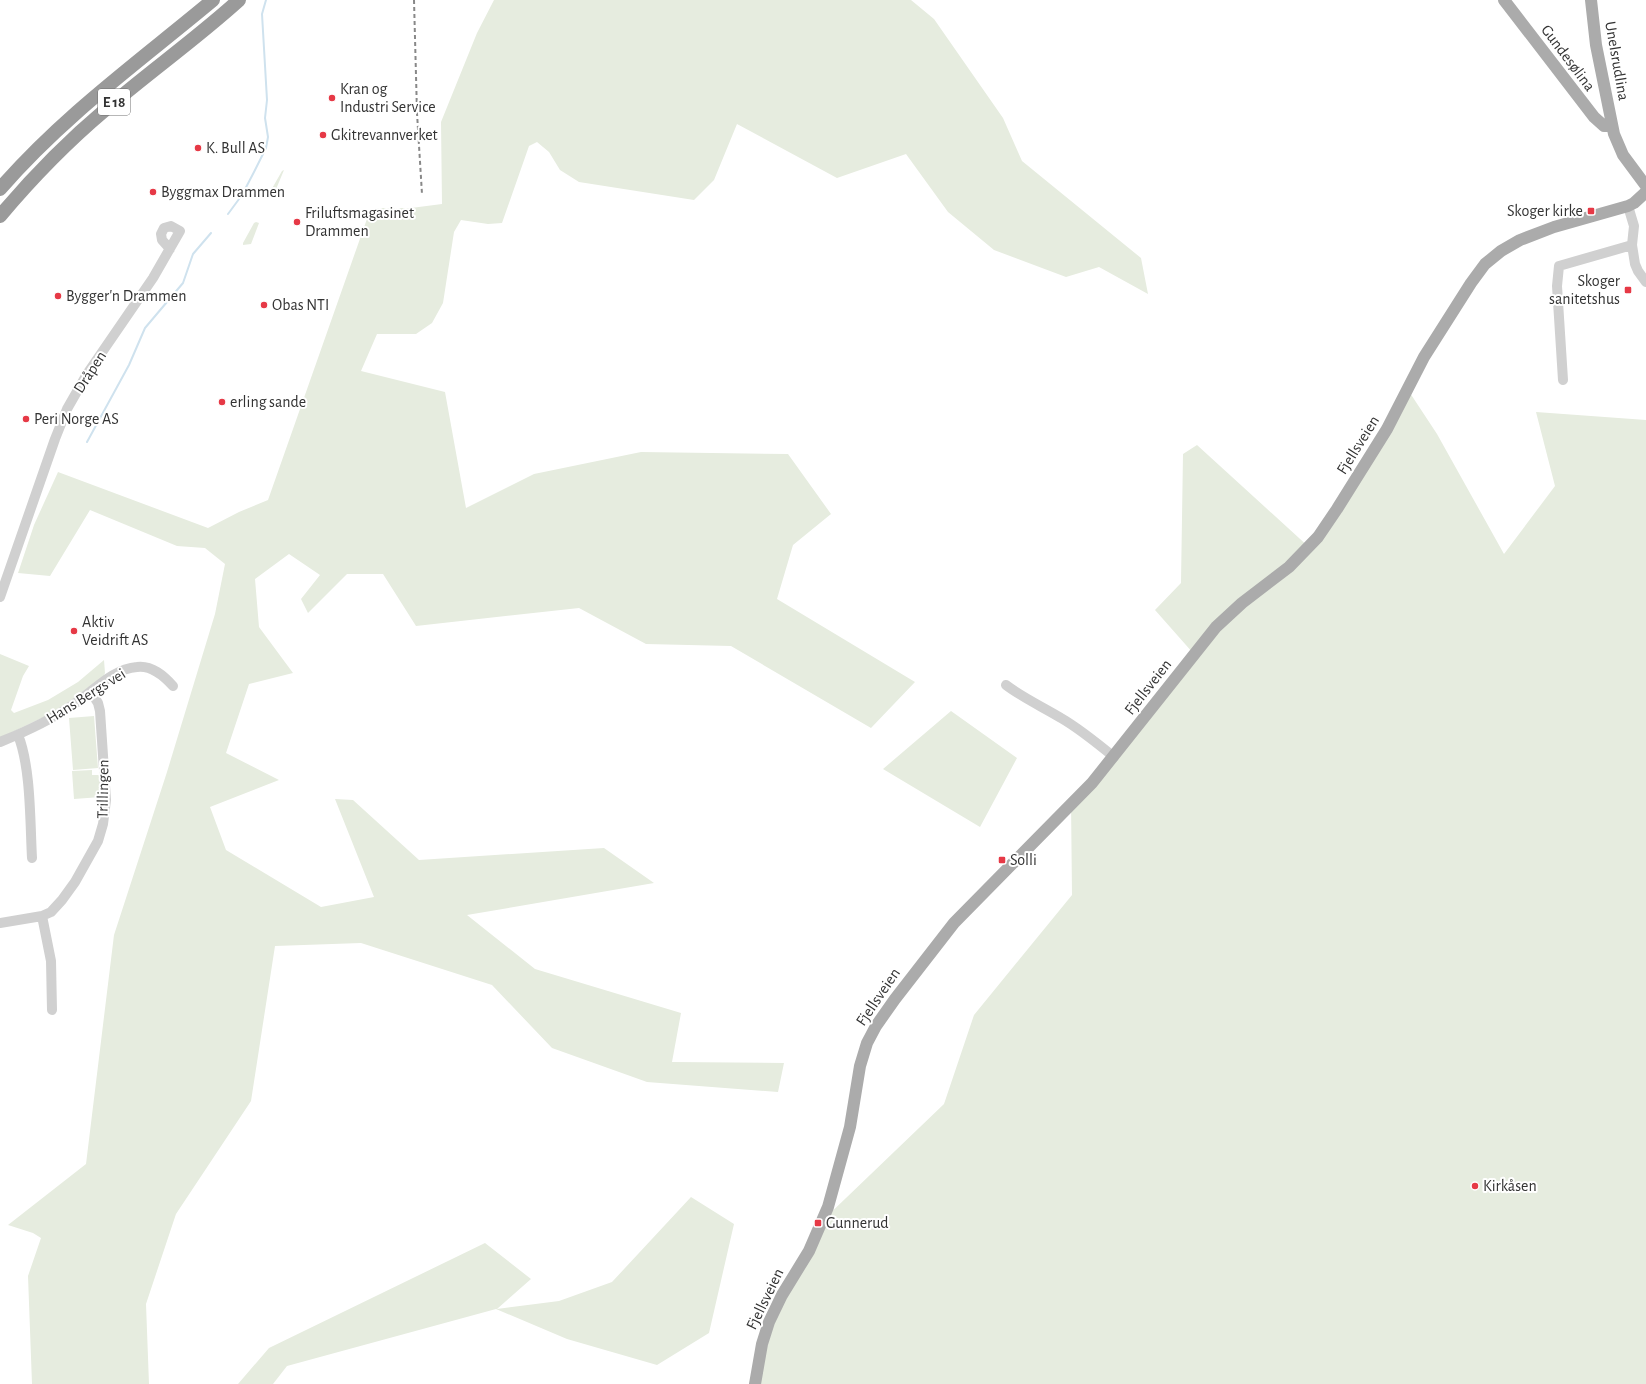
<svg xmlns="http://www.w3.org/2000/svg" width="1646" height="1384" font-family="'Alegreya Sans',sans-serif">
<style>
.green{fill:#e6ecdf}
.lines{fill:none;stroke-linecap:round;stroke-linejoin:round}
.stream{stroke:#cfe2ee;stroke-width:2}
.minor{stroke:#d0d0d0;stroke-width:10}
.major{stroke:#ababab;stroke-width:12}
.highway{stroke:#9a9a9a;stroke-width:14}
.rail{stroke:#888;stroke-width:2;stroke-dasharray:4 3;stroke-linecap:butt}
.poi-dot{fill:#e63946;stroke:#fff;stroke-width:1.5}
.labels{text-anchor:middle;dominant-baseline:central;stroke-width:4;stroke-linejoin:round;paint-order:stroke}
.shield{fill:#fff;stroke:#707070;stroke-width:1}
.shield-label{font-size:15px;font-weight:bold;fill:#333}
.street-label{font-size:16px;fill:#333;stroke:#fff}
.poi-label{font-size:16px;fill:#333;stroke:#fff;text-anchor:start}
</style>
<rect width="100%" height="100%" fill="#fff"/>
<path class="green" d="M494,0h417l23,19 69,99 19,43 119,97 7,36 -49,-27 -33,10 -72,-27 -46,-38 -42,-58 -69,24 -100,-54 -23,56 -20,20 -115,-18 -19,-12 -11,-18 -12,-10 -8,4 -27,77 -14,1 -27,-4 -7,12 -11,71 -11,20 -16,11h-39l-16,37 84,21 21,116 68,-34 107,-22 147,2 43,60 -38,31 -16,54 138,83 -44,46 -140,-82 -85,-2 -67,-36 -163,18 -33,-52h-36l-39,39 -7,-14 19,-24 -31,-21 -34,25 4,48 34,46 -44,11 -23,69 53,27 -69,27 16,43 95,57 53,-10 -39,-98 18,1 66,60 185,-12 50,35 -187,32 68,54 146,44 -9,49 112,1 -6,29 -131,-10 -95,-34 -60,-63 -131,-42 -86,3 -24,155 -75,113 -30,90 3,80h-117l-4,-108 13,-38 -8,-5 -25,-8 78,-61 28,-229 53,-163 48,-158 10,-50 -20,-16 -28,-2 -87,-36 -40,66 -32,-3 16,-48 24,-53 150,56 31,-16 29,-12 100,-284 7,-8h36l31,-4 -1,-82 36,-89z
M284,170l-10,24 -4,-2 12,-21z
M256,222l3,1 -8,21 -8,1v-2l11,-20z
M1410,393l27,41 67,120 51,-68 -19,-74 110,8v964h-892l6,-35 62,-128 122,-117 30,-89 98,-120 -1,-93 122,-149 -38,-43 26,-27 2,-129 14,-9 114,104z
M0,654l29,12 -6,10 -12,34 3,3 34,-13 30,-18 26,-22 1,13 -2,5 -49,34 -54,26z
M951,711l66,47 -37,69 -97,-58z
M94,716l4,52 -25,2 -4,-52z
M92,770v5h8l1,22 -27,2 -2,-28z
M691,1197l43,27 -25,109 -52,32 -90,-26 -71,-30 -209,57 -14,18h-35l31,-36 216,-105 46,36 -34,30 62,-8 53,-19z"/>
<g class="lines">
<path class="stream" d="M228,214l14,-19 12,-23 12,-24 2,-11 -3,-19 2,-18 -5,-86 4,-14
M87,442l42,-77 16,-37 38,-45 10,-29 18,-21"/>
<path class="minor" d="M1628,206l6,20 -2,19 3,19 3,7 8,11
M1563,380l-6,-94 2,-20 73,-21
M0,597l55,-158 12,-30 20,-35 66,-96 27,-47 -9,-5 -7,2 -3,6 1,6 8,9
M1006,685c17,13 37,22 55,33 19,11 36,25 53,39
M18,735c13,32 12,87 14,123
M0,742c25,-10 51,-22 74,-38 20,-13 38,-35 63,-37 15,-2 27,9 36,19
M42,916l9,45 1,49
M0,923l42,-7 9,-4 11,-12 13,-18 23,-41 5,-17 3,-24 -6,-89 -2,-8 -7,-11"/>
<path class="major" d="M1504,0l90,117 10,9h8
M1591,0l5,45 18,89 9,21 23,31
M755,1384l7,-40 7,-22 13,-27 27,-44 19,-44 22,-80 10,-61 7,-23 9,-17 19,-27 59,-76 138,-140 124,-156 26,-24 47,-36 29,-30 19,-28 50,-80 37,-72 47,-74 14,-19 16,-13 19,-11 34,-13 74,-21 6,-3 12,-11"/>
<path class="highway" d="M0,189c63,-73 140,-128 213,-189
M0,216c32,-38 67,-74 105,-106 44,-38 91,-71 134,-110"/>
<path class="rail" d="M414,0l3,113 5,81"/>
</g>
<g class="poi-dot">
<circle cx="332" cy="98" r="4"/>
<circle cx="323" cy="135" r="4"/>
<circle cx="198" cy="148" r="4"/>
<circle cx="153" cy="192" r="4"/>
<rect x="1587" y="207" width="8" height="8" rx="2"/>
<circle cx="297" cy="222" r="4"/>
<rect x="1624" y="286" width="8" height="8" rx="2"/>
<circle cx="58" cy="296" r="4"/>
<circle cx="264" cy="305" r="4"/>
<circle cx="222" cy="402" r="4"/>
<circle cx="26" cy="419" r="4"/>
<circle cx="74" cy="631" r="4"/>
<rect x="998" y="856" width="8" height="8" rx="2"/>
<circle cx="1475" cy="1186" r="4"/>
<rect x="814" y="1219" width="8" height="8" rx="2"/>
</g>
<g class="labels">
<rect class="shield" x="98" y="89" width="32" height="26" rx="3"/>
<g class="shield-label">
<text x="114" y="102">E 18</text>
</g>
<g class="street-label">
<text transform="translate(1568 58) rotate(53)">Gundesølina</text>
<text transform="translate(1617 61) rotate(80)">Unelsrudlina</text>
<text transform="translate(90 372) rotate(-57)">Dråpen</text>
<text transform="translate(1358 445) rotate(-58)">Fjellsveien</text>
<text transform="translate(1148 687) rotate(-52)">Fjellsveien</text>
<text transform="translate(86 696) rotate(-32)">Hans Bergs vei</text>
<text transform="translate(103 789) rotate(-89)">Trillingen</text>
<text transform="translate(878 997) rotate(-56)">Fjellsveien</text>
<text transform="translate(765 1299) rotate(-64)">Fjellsveien</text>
</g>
<g class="poi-label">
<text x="340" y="89">Kran og<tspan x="340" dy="18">Industri Service</tspan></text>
<text x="331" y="135">Gkitrevannverket</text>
<text x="206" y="148">K. Bull AS</text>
<text x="161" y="192">Byggmax Drammen</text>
<text x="1583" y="211" text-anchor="end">Skoger kirke</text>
<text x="305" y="213">Friluftsmagasinet<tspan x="305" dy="18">Drammen</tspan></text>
<text x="1620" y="281" text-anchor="end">Skoger<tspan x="1620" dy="18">sanitetshus</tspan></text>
<text x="66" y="296">Bygger'n Drammen</text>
<text x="272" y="305">Obas NTI</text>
<text x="230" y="402">erling sande</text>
<text x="34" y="419">Peri Norge AS</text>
<text x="82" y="622">Aktiv<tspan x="82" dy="18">Veidrift AS</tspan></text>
<text x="1010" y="860">Solli</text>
<text x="1483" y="1186">Kirkåsen</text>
<text x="826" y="1223">Gunnerud</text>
</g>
</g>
</svg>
